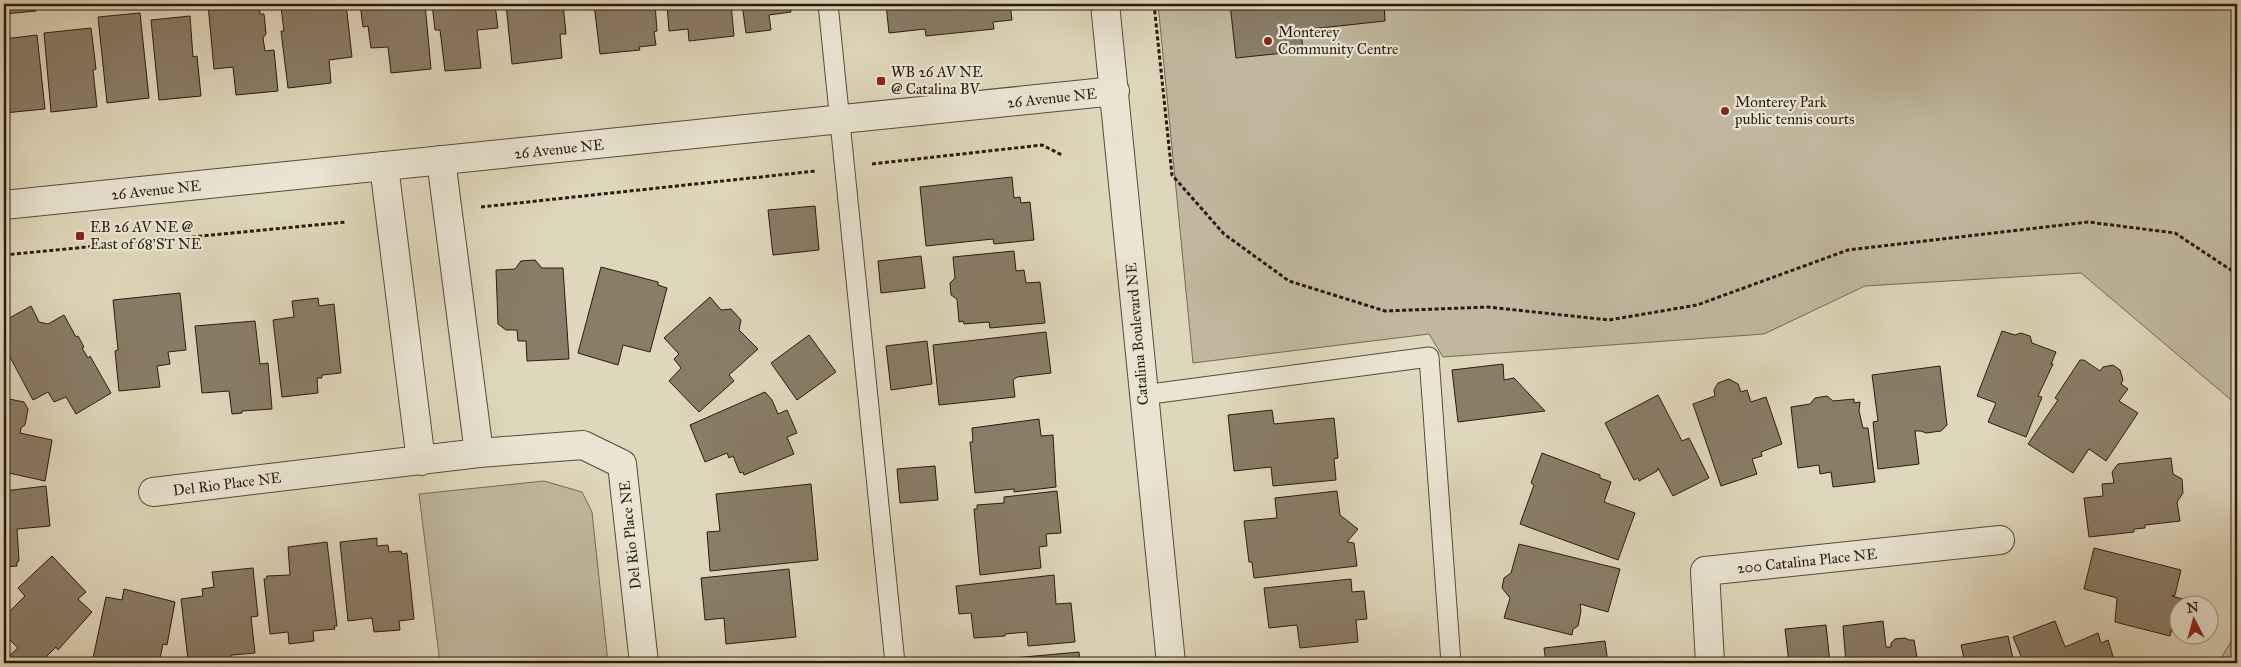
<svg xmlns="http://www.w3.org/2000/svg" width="2241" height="667" font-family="'IM FELL Great Primer',serif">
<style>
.green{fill:#c0b79e;stroke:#766856}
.building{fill:#897c68;stroke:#2b1a0f}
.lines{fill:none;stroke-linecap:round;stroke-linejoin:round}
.service-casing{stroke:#58493a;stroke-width:21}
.minor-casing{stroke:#58493a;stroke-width:30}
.tertiary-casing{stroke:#58493a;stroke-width:30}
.path{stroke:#2b1a0f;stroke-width:3;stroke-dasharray:4 2.5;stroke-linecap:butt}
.service{stroke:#eae5d3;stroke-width:19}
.minor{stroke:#eae5d3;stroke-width:28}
.tertiary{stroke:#eae5d3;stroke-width:28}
.poi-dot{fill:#8f2418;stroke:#eae5d3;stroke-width:2}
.labels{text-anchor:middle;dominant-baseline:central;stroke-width:4.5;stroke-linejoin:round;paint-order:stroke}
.poi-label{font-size:15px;fill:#2b1a0f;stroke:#eae5d3;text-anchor:start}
.street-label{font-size:15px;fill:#2b1a0f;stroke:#eae5d3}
</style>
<rect width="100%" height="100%" fill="#dfd7bb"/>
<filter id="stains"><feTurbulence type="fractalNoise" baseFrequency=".004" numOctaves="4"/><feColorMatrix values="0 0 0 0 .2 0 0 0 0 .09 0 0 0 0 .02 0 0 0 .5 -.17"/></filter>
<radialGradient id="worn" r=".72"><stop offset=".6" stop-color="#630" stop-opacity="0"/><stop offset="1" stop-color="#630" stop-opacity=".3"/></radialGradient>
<path class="green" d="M1158,4h1079v401l-156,-132 -216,13 -101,48 -321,23 -14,-23 -236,29z
M544,481l38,11 10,20 16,151h-168l-21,-169z
M2237,632v31h-19z"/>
<path class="building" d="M4,4h32v7l-32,3z
M208,4h51l1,10h4l2,20 -3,4 2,13 9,-1 4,41 -42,4 -3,-28 -19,2z
M297,4h49l6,53 -23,3 2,23 -43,5 -7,-57h3l-3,-24z
M360,4h65l6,65 -40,4 -3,-26 -17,1 -3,-22 -5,1z
M432,4h63l3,24 -21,2 4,38 -36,3 -5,-41h-5z
M506,4h57l3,30h-6l2,24 -50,6z
M594,4h61l2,27 -3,1 2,13 -17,2 1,3 -40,4z
M667,4h64l3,32 -45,5 -1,-12 -19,2z
M742,4h48l1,8 -22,3 2,15 -25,3z
M886,4h124l2,16 -19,2 1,7 -68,7 -1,-7 -36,4z
M1230,4h154l1,17 -84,9 2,21 -67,7z
M140,13l9,85 -42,5 -9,-86z
M190,16l3,41 4,-1 4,40 -42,4 -8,-80z
M91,28l5,41 -3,1 4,37 -46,5 -7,-79z
M37,35l8,74 -41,4v-74z
M1012,177l2,21 6,-1 1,6 9,-1 4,38 -40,4 -1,-5 -67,7 -6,-59z
M815,206l4,44 -46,5 -5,-45z
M1014,251l2,20 8,-1 2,13 14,-1 5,41 -55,5 -1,-6 -25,2 -1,-3 -4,1 -2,-23 -6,-4 -1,-12 5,-5 -2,-21z
M921,256l4,32 -44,5 -3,-32z
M535,260l7,8h21l6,91 -42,2 -1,-20h-8l-1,-11h-11l-8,-6 -2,-54 19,-1 6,-8z
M601,267l57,15v3l9,3 -17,64 -27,-7 -5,20 -40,-12z
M180,293l6,57 -18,2 2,12 -13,2 3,21 -41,4 -4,-40 3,-1 -5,-50z
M710,297l11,13 10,-1 10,11 -2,10 19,19 -29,26 5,6 -35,31 -30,-31 12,-13 -7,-9 5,-5 -15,-16z
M318,298l1,8 15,-2 7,69 -19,2v3h-5l1,15 -36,4 -9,-77 21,-3 -2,-16z
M31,306l8,16 9,2 16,-9 12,22 2,-1 6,11 -2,1 6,10 2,-2 21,37 -35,21 -10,-17 -12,5 -6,-10 -15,8 -29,-54v-25z
M255,321l5,43 8,-1 4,46 -30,2v2l-10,1 -3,-23 -27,2 -7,-67z
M2002,331l13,4 6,-2 9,3 2,7 24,9 -5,12h2l-15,32 4,1 -16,40 -38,-15 8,-19 -19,-7z
M1046,332l5,41 -34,4 -4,3 2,17 -76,8 -6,-60z
M809,335l27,37 -39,28 -26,-37z
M927,341l5,43 -41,6 -5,-44z
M2080,360h4l16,11 3,-4 10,-2 7,5 3,10 -2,4 7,5 -9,12 19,12 -32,48 -17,-12 -16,24 -45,-29 30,-44 -3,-2z
M1503,364l1,16 10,-2 31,33 -87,11 -6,-52z
M1940,366l7,59 -6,6 -15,2 -5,-2h-6l4,33 -41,5 -5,-47 5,-1 -6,-46z
M1729,379l9,5 3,8 6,-2 4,12 15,-5 16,47 -21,8 1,4 -10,3 5,15 -36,12 -28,-82 22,-8 -1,-6 4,-7z
M765,392l7,8 6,14 9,-4 10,23 -10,4 7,17 -50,21 -1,-3 -3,1 -7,-17 -4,2 -2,-5 -22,9 -15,-37z
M1658,395l24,46 7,-3 20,40 -36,18 -15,-28 -1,3 -18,10 -1,-3 -4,2 -29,-57z
M1827,396l6,5 21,-2v4l6,-1 -1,9 4,17h5l7,54 -42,5 -2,-15 -11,2 -1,-9 -21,3 -7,-61 19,-3 5,-6z
M4,398l20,4 4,7 -3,16 -4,3 -1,5 32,7 -7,41 -41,-9z
M1272,410l2,14 60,-6 4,40 -4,1 2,21 -63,6 -2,-19 -37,4 -6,-56z
M1039,419l2,17 12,-1 3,52 -42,5v-3l-39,4 -5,-51h3l-1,-14z
M1542,453l58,22v3l11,4 -7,20 31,11 -17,47 -98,-36 14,-39 -3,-2z
M2171,458l2,16 9,5 1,14 -6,9 3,19 -35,4v3l-11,1v3l-45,5 -5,-39 19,-2 -1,-12 12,-1 -2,-11 6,-8z
M935,466l3,34 -38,3 -3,-34z
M811,484l7,76 -108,11 -3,-39 13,-1 -4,-37z
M46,486l4,40 -33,3 2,32 -2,1v4l-13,1v-76z
M1057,491l4,42 -15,1 1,12 -8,1 2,21 -61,7 -6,-66h3v-4l27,-2v-6z
M1337,491l3,24 18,14 -11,13 7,1 3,23 -103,12 -2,-16h-3l-5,-41 33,-3 -2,-20z
M377,538v8l11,-1 1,7 12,-1 1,3 5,-1 7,66 -15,2 1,9 -26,2 -2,-14 -24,3 -8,-79z
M327,542l10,84h-3l1,3 -22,2 1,10 -25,3 -1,-12 -18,2 -6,-55h2l1,-3 23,-1 -2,-28z
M1519,544l101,25 -12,43 -28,-8 1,7 -3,15 -5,3 -1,6 -68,-17 6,-20 -8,-10 2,-10 7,-5z
M2094,548l87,22 -6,25 -3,1 14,4 3,4h-11v18l-4,-1 -4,15 -55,-14 2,-24 -33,-9z
M52,556l34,36 -8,7 14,13 -34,38 -2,-3 -16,16h-26l-6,-6 10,-9 -14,-14v-17l21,-21 -7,-8z
M253,568l5,48 -7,1 4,36 -23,2 -6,8h-16l-4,-5 -18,2 -7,-61 22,-3 -1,-7 12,-2 -2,-15z
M789,569l7,68 -70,7 -2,-26 -19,2 -4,-42z
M1054,575l2,29 15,-1 4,39 -47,4 -1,-14 -22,2v2l-31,2 -3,-25 -12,1 -3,-28z
M1351,579l1,13 12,-1 3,28 -11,1 2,22 -58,6 -3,-23 -28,3 -5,-40z
M124,589l51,13 -8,43 -4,-1 -4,19h-67l14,-66 16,3z
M1883,621l3,26h5v-4l4,-4 10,-1 4,2h5l4,23h-72l-3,-37z
M2055,621l10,26 33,-14 3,10 7,-3 7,23h-91l-11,-26z
M1826,625l4,38h-41l-4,-34z
M2008,636l6,27h-49l-4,-18z
M1605,641l3,22h-62l-2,-15z
M1079,652l1,11h-88l-1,-3z"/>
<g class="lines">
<g class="service-casing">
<path id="service" d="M828,4l67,659
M1143,395l286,-38 22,306"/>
</g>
<g class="minor-casing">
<path id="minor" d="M441,160l38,293
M384,166l37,295
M153,492l326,-39 104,-8 39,19 22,199
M1710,663l-5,-92 295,-31"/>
</g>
<g class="tertiary-casing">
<path id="tertiary" d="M1105,4l66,659
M4,205l1111,-114"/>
</g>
<path class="path" d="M1154,4l18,171 52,59 65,47 96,30 103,-4 121,13 88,-15 151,-55 240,-28 87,11 62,41
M872,164l170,-19 20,10
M481,207l335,-36
M4,255l342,-33"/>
<use href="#service" class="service"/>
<use href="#minor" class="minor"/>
<use href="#tertiary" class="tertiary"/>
</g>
<g class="poi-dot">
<circle cx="1268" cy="41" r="5"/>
<rect x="876" y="76" width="10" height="10" rx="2.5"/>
<circle cx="1725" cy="111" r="5"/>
<rect x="75" y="231" width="10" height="10" rx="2.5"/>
</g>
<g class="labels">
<g class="poi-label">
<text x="1278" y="32">Monterey<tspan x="1278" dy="17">Community Centre</tspan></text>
<text x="891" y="72">WB 26 AV NE<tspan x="891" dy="17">@ Catalina BV</tspan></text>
<text x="1735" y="102">Monterey Park<tspan x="1735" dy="17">public tennis courts</tspan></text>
<text x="90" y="227">EB 26 AV NE @<tspan x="90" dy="17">East of 68 ST NE</tspan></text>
</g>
<g class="street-label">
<text transform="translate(1052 98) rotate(-6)">26 Avenue NE</text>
<text transform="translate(559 149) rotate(-6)">26 Avenue NE</text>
<text transform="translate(156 190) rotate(-6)">26 Avenue NE</text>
<text transform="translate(1137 334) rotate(-95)">Catalina Boulevard NE</text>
<text transform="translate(227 484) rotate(-7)">Del Rio Place NE</text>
<text transform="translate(630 535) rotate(-96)">Del Rio Place NE</text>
<text transform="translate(1807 561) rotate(-6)">200 Catalina Place NE</text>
</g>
</g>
<rect width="2241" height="667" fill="none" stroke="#dfd7bb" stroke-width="20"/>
<rect x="5" y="5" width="2231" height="657" fill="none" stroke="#2b1a0f" stroke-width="2.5"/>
<rect x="10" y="10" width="2221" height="647" fill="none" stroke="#2b1a0f"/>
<g transform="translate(2194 620) rotate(354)"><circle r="24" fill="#eae5d3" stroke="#9e9485"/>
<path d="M0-4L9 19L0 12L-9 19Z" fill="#8f2418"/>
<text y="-8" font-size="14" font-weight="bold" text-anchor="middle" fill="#2b1a0f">N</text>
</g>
<rect width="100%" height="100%" filter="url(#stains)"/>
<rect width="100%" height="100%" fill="url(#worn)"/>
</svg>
